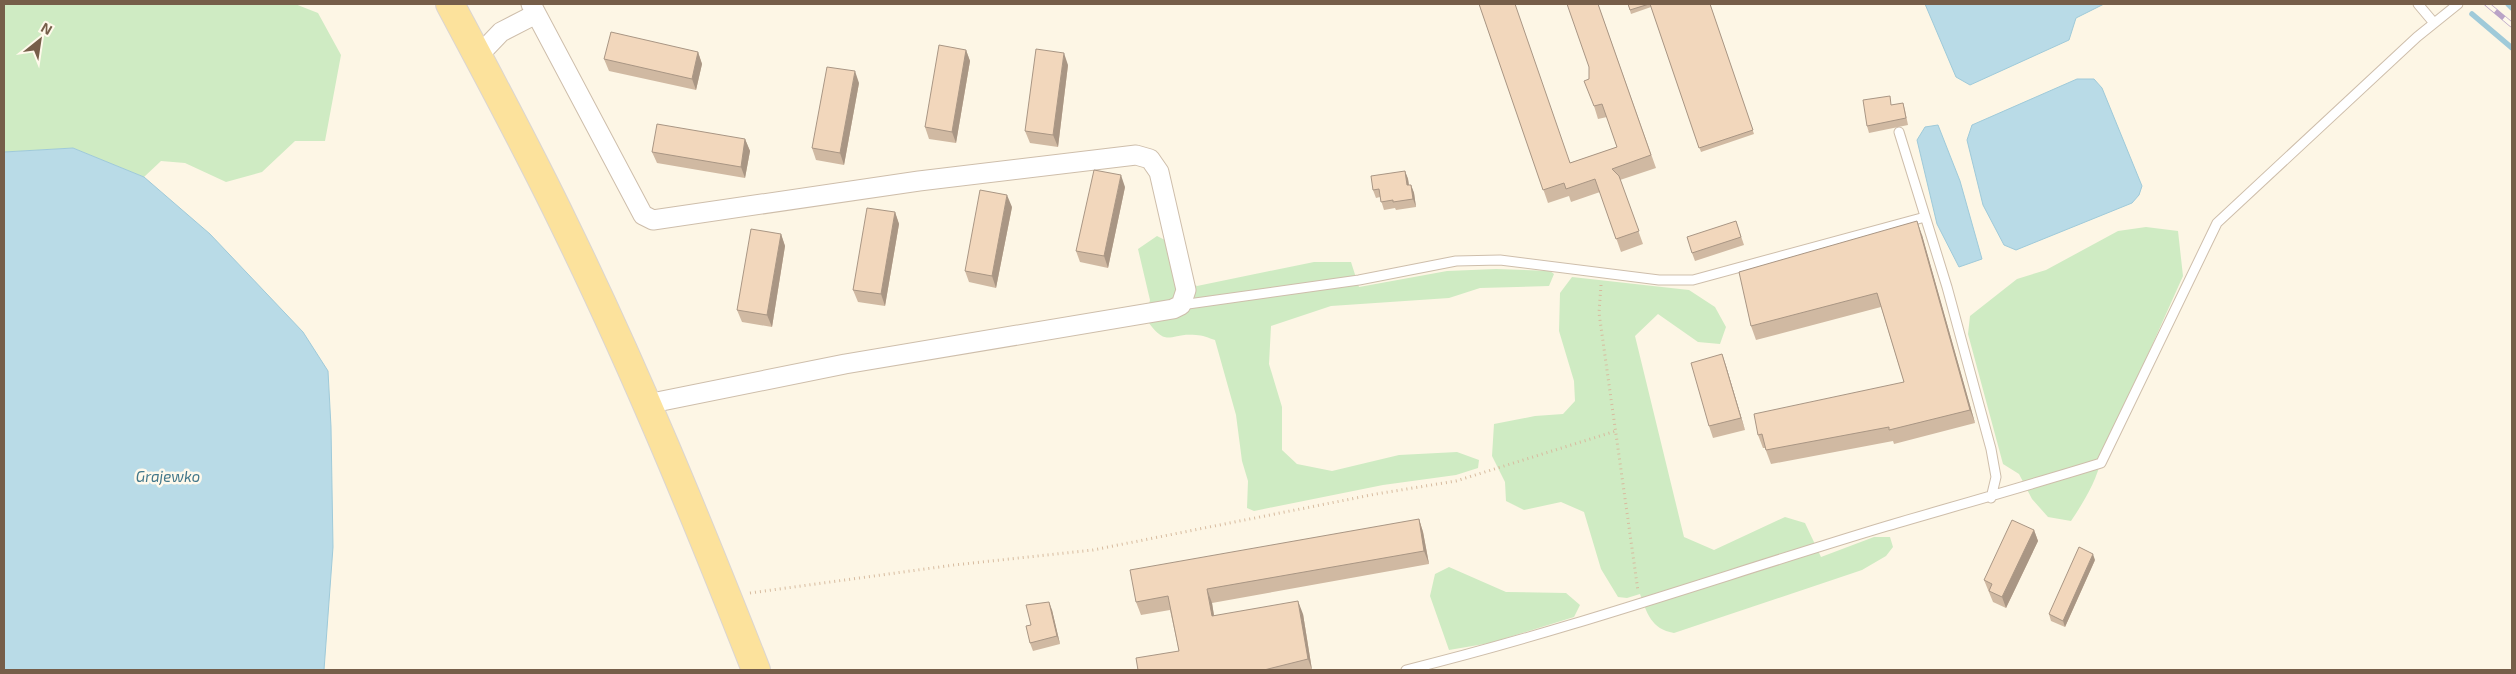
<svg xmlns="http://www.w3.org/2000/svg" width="2516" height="674" font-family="'Exo 2',sans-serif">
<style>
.green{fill:#cfebc3}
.water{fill:#b9dbe7;stroke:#9fcad9}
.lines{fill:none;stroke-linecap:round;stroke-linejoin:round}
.stream{stroke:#9fcad9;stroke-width:5.5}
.service-casing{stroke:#cebeab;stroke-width:11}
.minor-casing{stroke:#cebeab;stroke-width:21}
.primary-casing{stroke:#dbd5d0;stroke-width:30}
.path{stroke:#d7bb9f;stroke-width:3;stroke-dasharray:1 4;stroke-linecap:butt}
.service{stroke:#fff;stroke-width:9}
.minor{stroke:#fff;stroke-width:19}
.primary{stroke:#fce29c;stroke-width:28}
.rail-casing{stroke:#baa3c7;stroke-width:5.5}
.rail{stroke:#fff9eb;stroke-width:4;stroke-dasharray:11;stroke-linecap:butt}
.wall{fill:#d0b9a2}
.shaded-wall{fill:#a99684}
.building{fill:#f2d7bc;stroke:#a99684}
.labels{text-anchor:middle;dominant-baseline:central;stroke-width:5;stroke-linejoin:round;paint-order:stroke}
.water-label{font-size:15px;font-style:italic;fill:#42778a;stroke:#fff9eb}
</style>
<rect width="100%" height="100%" fill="#fdf6e5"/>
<path class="green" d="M4,4h291l23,9 23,42 -16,86h-30l-33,31 -36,10 -41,-19 -24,-2 -17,16 -71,-29 -69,4z
M2146,227l32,4 5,45 -81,181c-6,25 -17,43 -31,64l-23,-4 -16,-18 -13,-25 -16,-10 -35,-130 2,-18 47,-37 29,-9 72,-39z
M1157,236l14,7 5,32 21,11 117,-24h37l8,25 88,-16 49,-2 54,2 4,3 -5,12 -69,2 -31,10 -118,8 -60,20 -2,38 13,43v43l15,14 35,7 67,-16 58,-3 22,8 -1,8 -22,7 -73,10 -129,26 -7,-3 1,-27 -6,-20 -6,-46 -21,-75c-6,-2 -13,-5 -19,-5 -28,-3 -28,15 -50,-16l4,-19 -12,-51z
M1572,277l117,13 26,17 11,20 -6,17 -22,-2 -40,-28 -23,22 49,201 30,13 71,-33 20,6 16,34 53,-20h16l3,10 -7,9 -24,14 -188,63c-23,-4 -27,-20 -34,-39l-13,4 -9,-1 -17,-28 -17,-57 -23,-10 -37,8 -18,-9 -1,-19 -13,-26 2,-32 41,-8 28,-2 12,-13 -1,-20 -15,-50 1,-38z
M1449,567l57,25 60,1 14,12 -6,12 -84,26 -41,7 -19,-54 5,-22z"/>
<path class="water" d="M1925,4h179l-28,14 -7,22 -99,45 -14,-8z
M2077,79h17l8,9 40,98 -3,9 -7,8 -116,47 -12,-5 -21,-40 -16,-65 5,-15z
M1938,125l22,56 22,78 -23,8 -22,-43 -20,-84 8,-13z
M73,148l71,29 66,57 93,98 25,39 3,56 2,120 -9,123h-320v-518z"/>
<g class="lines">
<path class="stream" d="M2508,4l4,4
M2472,14l40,34"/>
<g class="service-casing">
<path id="service" d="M2418,4l16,19
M1899,132l48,155 44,162 5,28 -5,21
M1181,305l178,-25 97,-19 44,-1 159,20h34l232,-63
M1406,670c163,-40 321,-96 481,-144 72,-21 143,-41 214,-63l116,-240 200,-186 41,-33"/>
</g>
<g class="minor-casing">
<path id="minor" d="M531,4l112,211 10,5 266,-39 217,-26 14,4 9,13 27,118 -5,15 -8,4 -328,55 -198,40
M478,56l23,-24 35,-18"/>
</g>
<g class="primary-casing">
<path id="primary" d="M450,4c39,73 79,147 115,222 71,145 132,294 191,444"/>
</g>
<path class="path" d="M1601,285l-2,28 39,278
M750,593l204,-28 139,-15 283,-56 80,-13 160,-50"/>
<use href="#service" class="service"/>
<use href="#minor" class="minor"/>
<use href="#primary" class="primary"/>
<g class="rail-casing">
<path id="rail" d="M2487,4l25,21"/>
</g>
<use href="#rail" class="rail"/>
</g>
<path class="wall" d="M1479,4l91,159 47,-16 -10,-30 -9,2 -4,-13 -5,-27 9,-75 58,164 -36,12 23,64 -22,8 -21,-60 -29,10 -2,-6 -21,7z
M1628,4h82l44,130 -53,18 -50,-145 -20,7z
M966,50l4,11 -14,82 -27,-4 -4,-12z
M698,52l4,12 -6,26 -87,-19 -5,-12z
M1068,65l-10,82 -28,-4 -5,-12z
M859,83l-15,82 -28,-5 -4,-12z
M1903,103l2,7 3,15 -39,8 -2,-7 26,-21z
M745,139l5,12 -5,27 -88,-15 -5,-11z
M1405,171l3,8 1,6h2l3,8 2,14 -20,3 -1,-2 -11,2 -4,-13 -4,1 -3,-8z
M1125,187l-17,81 -28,-6 -4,-11z
M1012,207l-16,81 -27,-6 -4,-11z
M895,212l4,12 -14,82 -27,-4 -5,-12z
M1736,221l8,24 -49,16 -3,-8z
M781,234l4,12 -13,81 -30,-5 -5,-12z
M1922,235l53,188 -81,21 -1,-3 -122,23 -6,-16h-2l-5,-13 146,-53 -23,-75 -125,33 -5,-14z
M1722,354l4,12 19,64 -32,8 -4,-12z
M1419,519l4,13 6,32 -217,39 2,12 89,-1 9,56h-174l41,-19 -9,-41 -29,5 -5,-13z
M2034,530l4,11 -32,67 -13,-6 -9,-22z
M2095,560l-30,67 -14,-6 -2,-7z
M1052,610l8,34 -27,7 -3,-8 1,-18z"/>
<path class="shaded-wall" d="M966,50l4,11 -14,82 -4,-11z
M698,52l4,12 -6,26 -4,-11z
M1064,53l4,12 -10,82 -5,-12z
M855,71l4,12 -15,82 -4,-12z
M745,139l5,12 -5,27 -4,-11z
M1405,171l3,8 2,15 -3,-9z
M1121,175l4,12 -17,81 -4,-12z
M1411,185l3,8 2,14 -3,-8z
M1007,195l5,12 -16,81 -4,-12z
M895,212l4,12 -14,82 -4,-12z
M1917,221l5,14 53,188 -5,-13z
M781,234l4,12 -13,81 -5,-12z
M1722,354l4,12 19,64 -4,-12z
M1419,519l4,13 6,32 -5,-13z
M2034,530l4,11 -32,67 -4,-11z
M2093,554l2,6 -30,67 -2,-6z
M1207,589l5,14 4,26 -4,-13z
M1298,601l5,13 9,56 -4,-11z
M1049,602l3,8 8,34 -3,-8z"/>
<path class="building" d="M1479,4h36l55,159 47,-16 -15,-43 -8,2 -10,-25 5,-2v-12l-22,-63h31l53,151 -39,14 7,7 20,55 -23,8 -21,-60 -29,10 -2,-6 -21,7z
M1628,4h21l-19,6z
M1650,4h60l43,126 -54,18z
M611,32l87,20 -6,27 -88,-20z
M939,45l27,5 -14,82 -27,-5z
M1036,49l28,4 -11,82 -28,-4z
M827,67l28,4 -15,82 -28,-5z
M1890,96l1,9 12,-2 3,15 -39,8 -4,-26z
M657,124l88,15 -4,28 -89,-15z
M1094,170l27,5 -17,81 -28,-5z
M1405,171l2,14h4l2,14 -20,3v-2l-12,2 -2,-13 -6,1 -2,-14z
M980,190l27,5 -15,81 -27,-5z
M867,208l28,4 -14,82 -28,-4z
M1736,221l5,16 -49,16 -5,-16z
M1917,221l53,189 -81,20v-3l-123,23 -4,-16 -4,1 -4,-21 150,-32 -27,-89 -126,33 -12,-54z
M751,229l30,5 -14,81 -30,-5z
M1722,354l19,64 -32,8 -18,-63z
M1419,519l5,32 -217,38 5,27 86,-15 10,58 -44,11h-126l-2,-12 43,-7 -11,-55 -32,6 -6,-32z
M2012,520l22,10 -32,67 -13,-6 3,-7 -8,-4z
M2079,547l14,7 -30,67 -14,-7z
M1049,602l8,34 -27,7 -4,-17 5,-1 -5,-20z"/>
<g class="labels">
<g class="water-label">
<text x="168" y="476">Grajewko</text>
</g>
</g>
<rect width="2516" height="674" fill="none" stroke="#765e49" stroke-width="10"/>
<g transform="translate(40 40) rotate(30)" stroke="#fff9eb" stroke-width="4" paint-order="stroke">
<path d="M0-4L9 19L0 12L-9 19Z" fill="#765e49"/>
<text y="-8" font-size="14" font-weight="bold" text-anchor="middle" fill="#765e49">N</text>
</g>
</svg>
